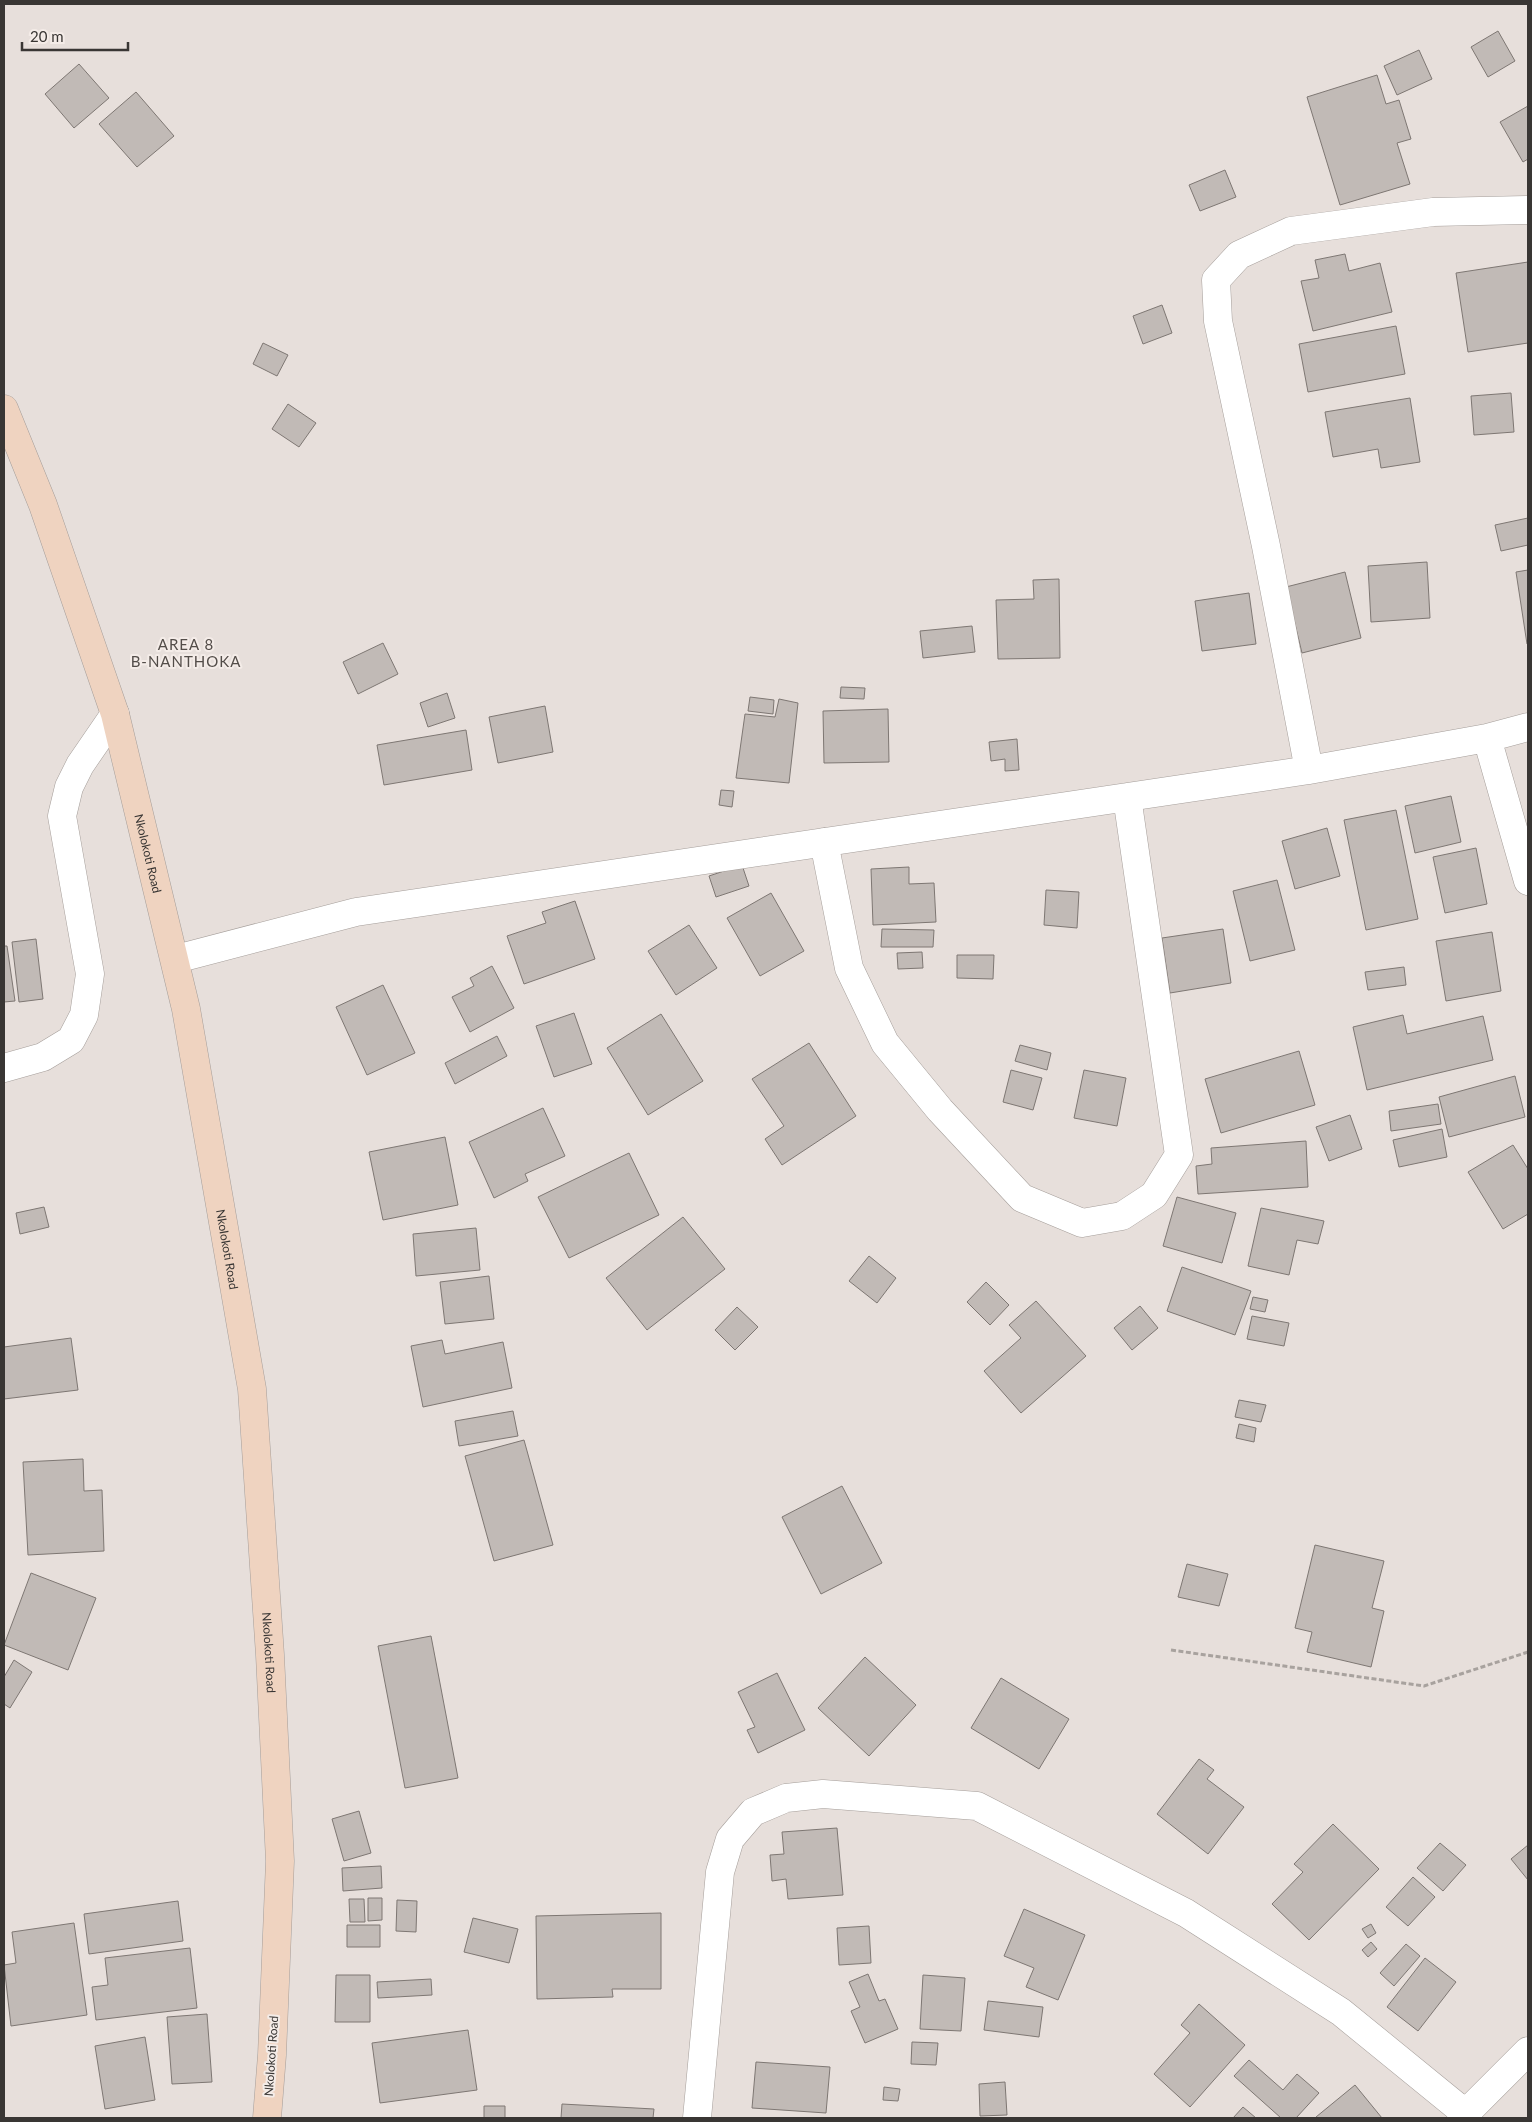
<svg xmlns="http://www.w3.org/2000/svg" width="1532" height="2122" font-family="Lato,sans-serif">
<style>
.building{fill:#c1bab6;stroke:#7e7773}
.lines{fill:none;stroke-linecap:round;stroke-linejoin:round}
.street-casing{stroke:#a59e9a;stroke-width:29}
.secondary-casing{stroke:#a59e9a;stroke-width:29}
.path{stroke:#a8a29e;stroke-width:3;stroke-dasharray:5 2.5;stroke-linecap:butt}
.street{stroke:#fff;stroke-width:28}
.secondary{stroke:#efd3c0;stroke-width:28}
.labels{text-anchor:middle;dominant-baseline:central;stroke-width:4;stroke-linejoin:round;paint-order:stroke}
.street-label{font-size:12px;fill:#393634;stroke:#f4ece8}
.quarter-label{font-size:15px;letter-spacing:1px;fill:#534d49;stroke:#f4ece8}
</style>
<rect width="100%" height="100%" fill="#e7dfdb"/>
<path class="building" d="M1498,31l17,30 -27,16 -17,-30z
M1419,50l13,29 -35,16 -13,-29z
M79,64l30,34 -35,30 -29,-34z
M1377,75l9,29 13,-4 12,39 -14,4 13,41 -70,21 -33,-108z
M136,92l38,44 -37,31 -38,-43z
M1528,106v53l-5,3 -23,-40z
M1225,170l11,27 -36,14 -11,-26z
M1345,254l4,17 31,-8 12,49 -79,19 -12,-50 18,-3 -4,-18z
M1528,262v81l-60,9 -12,-79z
M1162,305l10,28 -29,11 -10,-28z
M1396,326l9,48 -97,18 -9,-48z
M263,343l25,12 -11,21 -24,-12z
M1511,393l3,39 -40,3 -3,-39z
M1410,398l10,64 -39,6 -3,-19 -45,8 -8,-45z
M288,404l28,19 -17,24 -27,-18z
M1528,518v27l-27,6 -6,-26z
M1427,562l3,56 -59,4 -3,-56z
M1528,570v74h-1l-11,-72z
M1345,572l16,66 -59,15 -16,-66z
M1059,579l1,79 -62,1 -2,-59 38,-1 -1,-19z
M1249,593l7,51 -54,7 -7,-50z
M972,626l3,26 -52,6 -3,-27z
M383,643l15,31 -40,20 -15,-32z
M841,687l24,1 -1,11 -24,-1z
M447,693l8,25 -27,9 -8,-24z
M750,697l24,3 -1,14 -25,-3z
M779,699l19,4 -9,80 -53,-5 9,-64 30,3z
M545,706l8,46 -55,11 -9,-46z
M888,709l1,53 -65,1 -1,-52z
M466,730l6,40 -88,15 -7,-40z
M1017,739l2,31 -14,1v-12l-14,2 -2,-19z
M721,790l13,1 -2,16 -13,-2z
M1451,796l10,46 -46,11 -10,-47z
M1396,810l22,109 -52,11 -22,-110z
M1327,828l13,48 -45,13 -13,-48z
M1476,848l11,56 -42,9 -12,-56z
M742,865l7,21 -33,11 -7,-21z
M909,867v17l25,-1 2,39 -63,3 -2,-56z
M1277,880l18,70 -45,11 -17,-70z
M1046,890l33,2 -2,36 -33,-3z
M771,893l33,58 -44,25 -33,-58z
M575,901l20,58 -71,25 -17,-48 39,-13 -4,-11z
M689,925l28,43 -41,27 -28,-44z
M882,929l52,1 -1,17h-52z
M1223,929l8,54 -61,10 -8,-55z
M1492,932l9,59 -55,10 -10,-60z
M36,939l7,60 -24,3 -7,-60z
M4,946h3l8,55 -11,1z
M922,952l1,16 -25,1 -1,-16z
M957,955h37l-1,24 -36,-1z
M492,966l22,42 -44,24 -18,-35 22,-11 -4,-8z
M1404,967l2,18 -38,5 -3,-18z
M383,985l32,68 -48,22 -31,-68z
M574,1013l18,51 -38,13 -18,-51z
M661,1014l42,67 -55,34 -41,-67z
M1403,1015l4,19 76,-18 10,44 -126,30 -14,-63z
M497,1036l10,20 -52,28 -10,-21z
M809,1043l47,73 -74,49 -17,-26 19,-13 -32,-47z
M1020,1045l31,8 -4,17 -32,-9z
M1299,1051l16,54 -94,28 -16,-54z
M1011,1070l31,8 -9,32 -30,-8z
M1084,1070l42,8 -9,48 -43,-8z
M1515,1076l10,41 -76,20 -10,-40z
M1438,1104l3,20 -50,7 -2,-20z
M543,1108l22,48 -40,18 3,7 -34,17 -25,-56z
M1350,1115l12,34 -33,12 -13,-34z
M1442,1129l5,28 -48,10 -6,-27z
M445,1137l13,68 -75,15 -14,-68z
M1306,1141l2,46 -110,7 -2,-28 16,-2 -1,-16z
M1513,1145l15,24v45l-25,15 -35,-57z
M629,1153l30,62 -90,43 -31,-61z
M1177,1197l59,16 -14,50 -59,-17z
M44,1207l5,20 -29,7 -4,-21z
M1261,1208l63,13 -6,23 -21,-4 -8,35 -41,-9z
M683,1217l42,52 -78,61 -41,-52z
M476,1228l4,42 -64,6 -3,-42z
M869,1256l27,22 -19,25 -28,-22z
M1182,1267l69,24 -16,44 -68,-24z
M489,1276l5,43 -49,5 -5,-42z
M986,1282l23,23 -19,20 -23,-23z
M1253,1297l15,3 -3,12 -15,-3z
M1036,1301l50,55 -65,57 -37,-42 37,-33 -12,-13z
M1140,1306l18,22 -26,22 -18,-22z
M737,1307l21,20 -23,23 -20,-20z
M1252,1316l37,7 -5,23 -37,-7z
M71,1338l7,52 -74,9v-52z
M442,1340l3,14 58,-12 9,46 -89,19 -12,-61z
M1239,1400l27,5 -5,17 -26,-5z
M513,1411l5,25 -59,10 -4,-25z
M1239,1424l17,4 -2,14 -18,-4z
M524,1440l29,105 -59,16 -29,-105z
M83,1459l1,32 18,-1 2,61 -76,4 -5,-93z
M842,1486l40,77 -61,31 -39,-77z
M1315,1545l69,16 -12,47 12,3 -13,56 -64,-15 5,-20 -17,-4z
M1187,1564l41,10 -9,32 -41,-9z
M31,1573l65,25 -28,72 -64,-25z
M431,1636l27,142 -53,10 -27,-142z
M865,1657l51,48 -47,51 -51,-48z
M14,1660l18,12 -22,36 -6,-4v-27z
M777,1673l28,57 -47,23 -11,-23 8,-3 -17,-35z
M1001,1678l68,41 -30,50 -68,-41z
M1199,1759l15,11 -7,9 37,28 -36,47 -51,-40z
M359,1811l12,42 -27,8 -12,-42z
M1333,1824l46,45 -70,71 -37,-36 31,-32 -9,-8z
M837,1828l6,67 -55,4 -2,-20 -14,2 -2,-26 14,-1 -2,-22z
M1440,1843l26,22 -23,26 -26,-23z
M1528,1845v35l-17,-21z
M381,1866l1,22 -39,3 -1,-23z
M1413,1877l22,20 -27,29 -22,-19z
M368,1898h14v22l-14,1z
M349,1899h15l1,23h-15z
M397,1900l20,1 -1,31 -20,-1z
M178,1901l5,40 -94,13 -5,-40z
M1024,1909l61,26 -27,65 -32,-13 8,-19 -30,-12z
M661,1913v76h-49l1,8 -76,2 -1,-83z
M473,1918l45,11 -9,34 -45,-11z
M74,1923l13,92 -76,11 -7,-61 12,-2 -4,-31z
M1371,1924l5,9 -8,5 -6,-9z
M347,1925h33v22h-33z
M869,1926l2,37 -32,2 -2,-37z
M1371,1942l6,7 -9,8 -6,-7z
M1406,1944l14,12 -26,30 -14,-13z
M190,1948l7,60 -101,12 -4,-33 16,-2 -3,-27z
M1425,1958l31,24 -38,49 -31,-24z
M868,1974l11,27 6,-2 13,30 -33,14 -14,-32 9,-4 -11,-25z
M336,1975h34v47h-35z
M923,1975l42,3 -4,53 -41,-2z
M431,1979l1,16 -54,3 -1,-16z
M988,2001l55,6 -4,30 -55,-7z
M1199,2004l46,41 -55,62 -36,-33 36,-41 -9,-8z
M207,2014l5,68 -40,2 -5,-67z
M468,2030l9,60 -97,13 -8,-60z
M145,2037l10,63 -50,9 -10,-63z
M912,2042l26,1 -2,22 -25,-1z
M1249,2060l34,30 14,-16 22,19 -23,25h-15l-47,-42z
M756,2062l74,5 -4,46 -74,-5z
M1005,2082l2,33 -27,1 -1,-32z
M1355,2085l27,33h-65l-1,-1z
M884,2087l16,2 -2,12 -15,-1z
M562,2104l92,5 -1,9h-92z
M484,2106h21v12h-21z
M1243,2107l13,11h-23z"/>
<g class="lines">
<g class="street-casing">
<path id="street" d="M1487,738l41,143
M1309,770l-43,-224 -48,-225 -2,-41 23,-25 52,-24 142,-19 95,-2
M824,842l25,126 36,75 55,67 82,88 60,25 40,-7 32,-21 25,-40 -52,-358
M176,959l180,-47 953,-142 178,-32 41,-11
M4,1068l39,-11 28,-17 13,-25 6,-41 -28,-158 7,-29 11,-22 35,-51
M697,2118l23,-246 10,-33 23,-27 33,-14 37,-4 154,12 209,107 155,99 124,101
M1461,2118l67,-67"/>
</g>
<g class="secondary-casing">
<g id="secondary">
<path id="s1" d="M4,409l39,96 72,209 71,295 66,380 18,266 10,206 -8,194 -5,63"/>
</g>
</g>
<path class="path" d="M1171,1650l253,36 104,-34"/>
<use href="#street" class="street"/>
<use href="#secondary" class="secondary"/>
</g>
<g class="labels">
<g class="street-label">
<text stroke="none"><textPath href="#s1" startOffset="468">Nkolokoti Road</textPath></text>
<text stroke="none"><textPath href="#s1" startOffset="872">Nkolokoti Road</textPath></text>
<text stroke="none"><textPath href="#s1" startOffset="1278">Nkolokoti Road</textPath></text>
<text transform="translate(271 2056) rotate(-86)">Nkolokoti Road</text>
</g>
<g class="quarter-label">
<text x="186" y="644">AREA 8<tspan x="186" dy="17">B-NANTHOKA</tspan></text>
</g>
</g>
<rect width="1532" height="2122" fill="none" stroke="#393634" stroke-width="10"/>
<path d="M22 42v8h106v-8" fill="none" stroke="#393634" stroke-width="2.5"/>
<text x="30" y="42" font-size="15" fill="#393634" stroke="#f4ece8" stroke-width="4" paint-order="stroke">20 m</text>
</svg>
